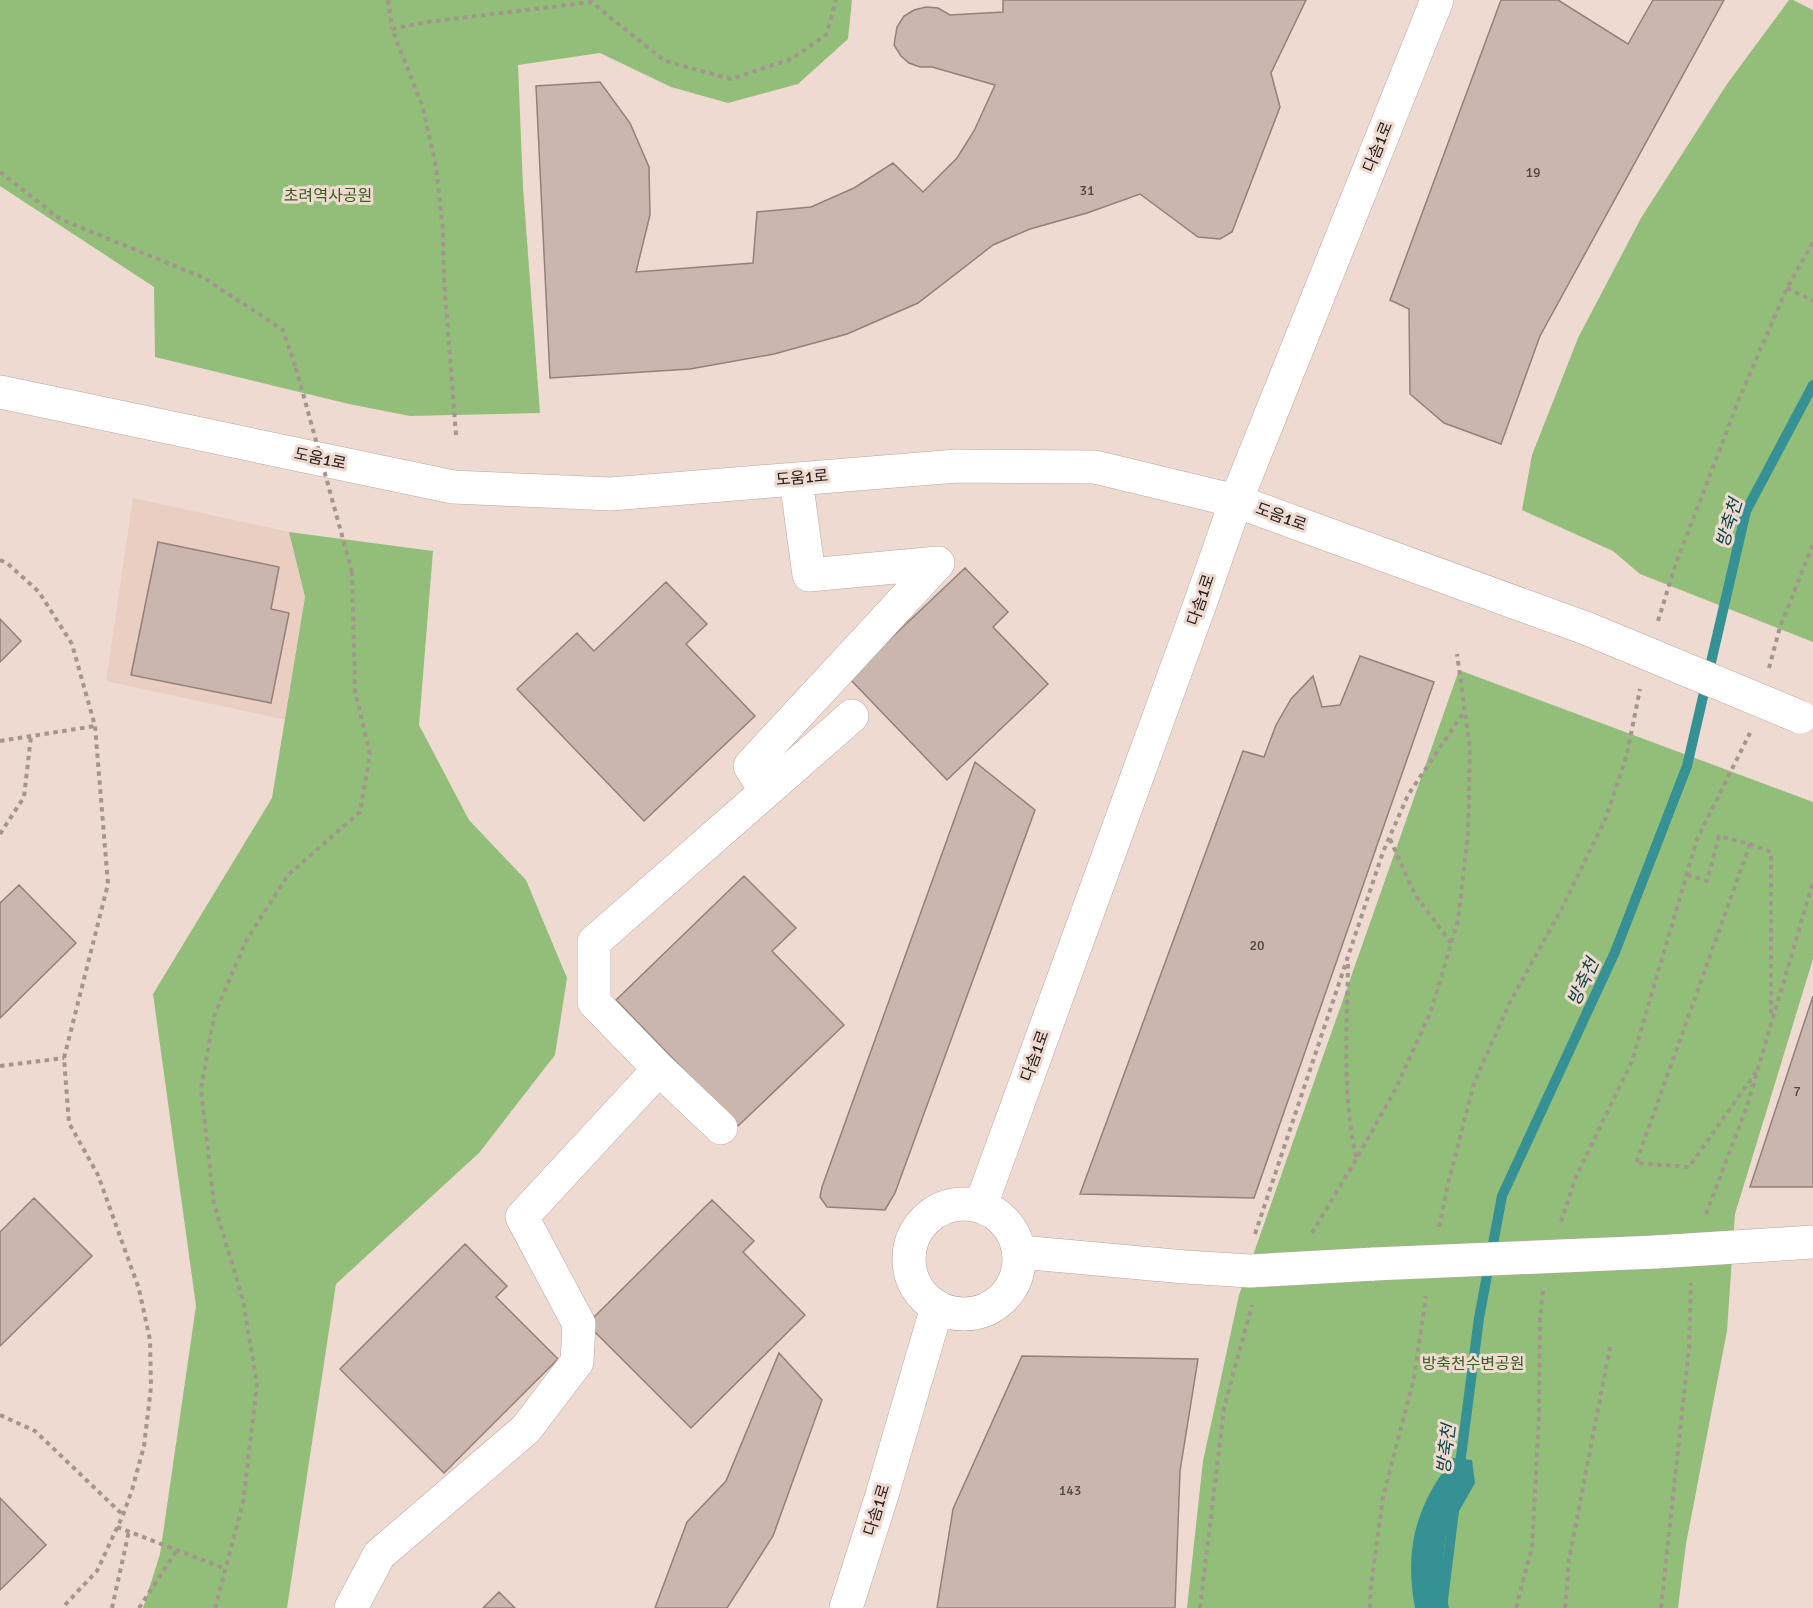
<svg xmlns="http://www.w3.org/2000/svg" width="1813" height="1608" font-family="Signika,'Noto Sans KR',sans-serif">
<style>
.built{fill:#eacec2}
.green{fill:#92be7a}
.water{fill:#359193}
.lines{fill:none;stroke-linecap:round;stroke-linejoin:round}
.stream{stroke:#359193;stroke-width:10}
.building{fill:#cab6ae;stroke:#938078;stroke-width:1.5}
.minor-casing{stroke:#b9a69d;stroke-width:34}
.path{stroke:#a4958e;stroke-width:4;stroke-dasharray:4.5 4.5;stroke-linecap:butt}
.minor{stroke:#fff;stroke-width:33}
.minor-bridge-casing{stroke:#b9a69d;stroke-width:34;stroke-linecap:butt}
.path-bridge{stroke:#a4958e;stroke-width:4;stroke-dasharray:4.5 4.5;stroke-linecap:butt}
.minor-bridge{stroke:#fff;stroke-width:33}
.labels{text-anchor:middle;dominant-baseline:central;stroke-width:6;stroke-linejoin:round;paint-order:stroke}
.number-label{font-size:14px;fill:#504641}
.street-label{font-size:16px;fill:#27201d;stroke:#efdad2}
.park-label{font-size:16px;fill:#365f19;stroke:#efdad2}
.water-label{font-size:18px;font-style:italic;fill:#0d4546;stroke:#efdad2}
</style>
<rect width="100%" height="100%" fill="#efdad2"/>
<path class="built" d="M133,498l156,34 16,65 -19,123 -180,-39z"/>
<path class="green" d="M0,0h852l-4,39 -50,45 -70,19 -57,-16 -71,-34 -82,12 5,122 17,226 -130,3 -61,-12 -194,-47 -1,-70 -154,-101z
M1789,0h4l20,10v632l-173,-68 -27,-23 -91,-41 10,-55 46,-117 63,-120 86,-134z
M289,532l144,19 -14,174 50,95 57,60 41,98 -12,77 -76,98 -143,131 -49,324h-144l17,-54 36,-248 -43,-312 119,-196 33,-201z
M1459,670l354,132v157l-78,255 -8,117 -41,213 -8,64h-491l16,-147 36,-166z"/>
<path class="water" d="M1453,1458l19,2 3,23 -29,51 -2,16 -2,26 7,32h-34c-11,-60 1,-102 38,-150z"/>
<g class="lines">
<path class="stream" d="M1459,1472l20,-154 23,-122 113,-244 72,-186 59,-255 67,-126
M1442,1608l12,-97"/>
</g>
<path class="building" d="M1003,0h303l-35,73 9,34 -48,125 -12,7 -22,-2 -58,-43 -53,19 -57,16 -37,16 -75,58 -71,31 -73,20 -84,15 -140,9 -14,-292 64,-4 30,41 19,44 1,48 -14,57 117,-9 4,-51 54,-5 43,-19 39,-25 30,29 34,-34 17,-27 21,-46 -63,-18h-12l-11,-4 -8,-7 -7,-11 3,-18 7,-11 10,-6 12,-3 12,1 12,7 53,-3z
M1501,0h57l70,44 25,-44h71l-184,336 -39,108 -57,-21 -34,-29 -1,-85 -19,-9z
M158,542l121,25 -8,42 18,4 -18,90 -140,-28z
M965,568l43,44 -15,15 55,57 -101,96 -98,-102z
M666,582l41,42 -21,20 69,72 -111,105 -127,-132 60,-56 17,18z
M0,619l21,22 -21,21z
M1360,656l74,26 -180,516 -174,-4 163,-443 21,6 12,-32 15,-26 22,-23 9,31 18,-2z
M975,762l60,48 -140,383 -10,17 -58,-3 -7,-10 2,-10z
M744,876l52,52 -24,23 72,74 -106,101 -122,-126z
M19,885l57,58 -76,75v-115z
M1813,996v191h-63z
M34,1198l58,58 -92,90v-114z
M712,1200l42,41 -11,11 62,63 -114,113 -104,-104z
M465,1244l42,42 -11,11 62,62 -114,114 -104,-104z
M779,1353l43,47 -49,136 -46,72h-72l32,-86 39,-41z
M1022,1356l176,3 -18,112 -5,137h-238l16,-99z
M0,1498l46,47 -46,45z
M499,1592l16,16h-32z"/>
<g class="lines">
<g class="minor-casing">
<path id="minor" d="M0,392l453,95 158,7 346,-28 138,1 141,34 352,128
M766,791l-16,-25 188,-203 -129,12 -13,-96
M659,1069l62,59
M909 1259a55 55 0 1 1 110 0a55 55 0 1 1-110 0Z
M981,1205l219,-601 36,-103 201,-501
M1020,1252l165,15 65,4 124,-7
M1656,1252l157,-10
M351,1608l28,-53 147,-126 51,-67 2,-38 -57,-107 137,-148 -65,-67v-60l258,-226
M846,1608l36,-113 55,-188"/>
</g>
<path class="path" d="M388,0l4,29
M0,172l60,47 144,59 79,52 13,38
M1787,288l26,13
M456,435l-12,-156 -1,-48 -7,-64 -13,-59 -31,-79 35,-7 165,-20 20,17 53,42 66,18 60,-20 35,-24 10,-35
M0,560l7,3 32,29 33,52 23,82 13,158 -44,174 5,65 29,52 41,114 11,51 1,47 -7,59 -12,44 -9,25 -26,56 -35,37
M1658,621l17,-55 64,-167 48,-111 26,-46
M1769,668l11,-41 33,-83
M0,741l95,-15
M0,834l24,-37 7,-61
M1390,839l25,56 36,48
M1750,844l-114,319 53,4 67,-95
M1687,875l20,6 12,-45 31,8 21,8v162
M1348,964c-1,64 -6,131 8,193
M0,1066l64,-8
M1706,1214l41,-108 66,-224
M1561,1222l14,-43 57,-118 65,-222 53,-106
M1439,1227l10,-47 25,-97 36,-81 51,-92 45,-92 21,-64 13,-65
M1312,1233l45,-75 38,-68 36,-79 27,-91 10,-86 2,-86 -13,-94
M1255,1234l128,-382 25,-57 56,-83
M0,1415l35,16 88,84
M117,1527l109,42
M112,1608l17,-77
M139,1608l38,-58
M215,1608l28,-105 14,-118 -14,-85 -29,-96 -13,-115 13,-73 32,-75 42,-66 72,-63 10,-58 -15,-63 -3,-119
M1200,1608l24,-200 28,-103
M1370,1608l1,-23 12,-88 31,-119 12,-82
M1516,1608l16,-61 7,-131 1,-97 3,-29
M1565,1608l4,-48 41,-213
M1661,1608l28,-260 2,-65"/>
<use href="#minor" class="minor"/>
<g class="minor-bridge-casing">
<path id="minor-bridge" d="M1588,629l212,88
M1374,1264l282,-12"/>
</g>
<path class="path-bridge" d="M296,368l56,204"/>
<use href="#minor-bridge" class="minor-bridge"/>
</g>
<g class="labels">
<g class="number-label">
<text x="1533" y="172">19</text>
<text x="1087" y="190">31</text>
<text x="1257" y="945">20</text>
<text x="1797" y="1091">7</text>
<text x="1070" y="1490">143</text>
</g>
<g class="street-label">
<text transform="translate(1378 147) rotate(-68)">다솜1로</text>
<text transform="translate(320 459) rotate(12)">도움1로</text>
<text transform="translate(802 478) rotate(-5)">도움1로</text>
<text transform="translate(1281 517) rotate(20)">도움1로</text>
<text transform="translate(1201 600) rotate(-71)">다솜1로</text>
<text transform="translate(1035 1056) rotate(-70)">다솜1로</text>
<text transform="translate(877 1510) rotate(-73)">다솜1로</text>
</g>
<g class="park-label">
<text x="328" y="196">초려역사공원</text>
<text x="1473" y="1364">방축천수변공원</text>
</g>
<g class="water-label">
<text transform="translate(1729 523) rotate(-73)">방축천</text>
<text transform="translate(1583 982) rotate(-65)">방축천</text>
<text transform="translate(1446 1449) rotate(-83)">방축천</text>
</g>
</g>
</svg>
